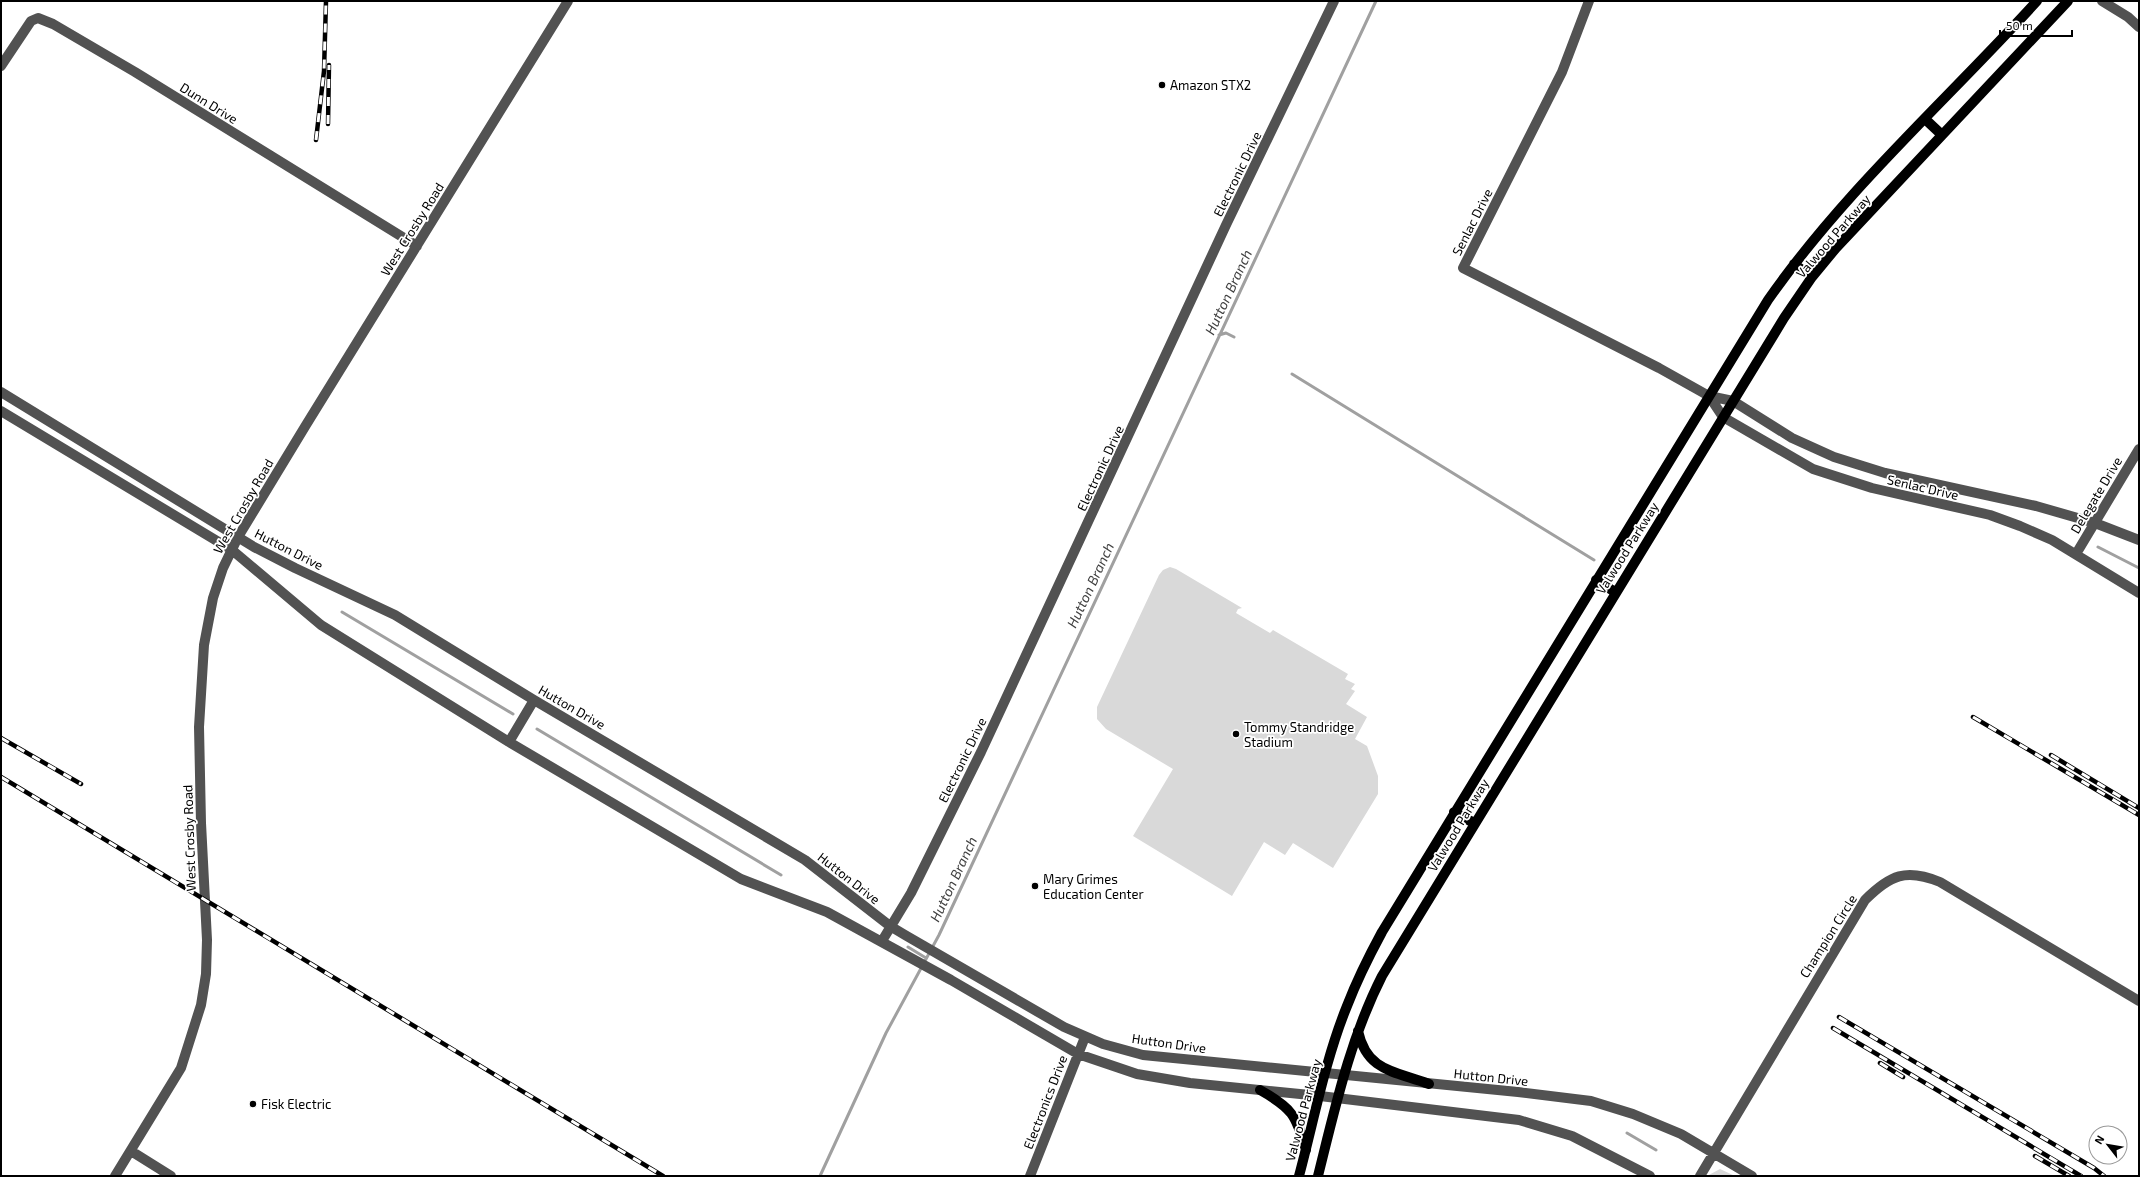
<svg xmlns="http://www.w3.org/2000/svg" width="2140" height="1177" font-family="'Exo 2',sans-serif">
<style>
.green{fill:#d9d9d9}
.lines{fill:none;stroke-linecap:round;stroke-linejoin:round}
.stream{stroke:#a0a0a0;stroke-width:3}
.minor{stroke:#525252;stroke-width:10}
.major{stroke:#000;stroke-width:10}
.rail-casing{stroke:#000;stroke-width:4.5}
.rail{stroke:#fff;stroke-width:3;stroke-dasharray:9;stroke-linecap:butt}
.poi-dot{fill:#000;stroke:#fff;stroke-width:1.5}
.labels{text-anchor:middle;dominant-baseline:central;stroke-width:3.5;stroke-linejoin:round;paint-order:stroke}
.poi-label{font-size:13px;fill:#000;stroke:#fff;text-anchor:start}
.street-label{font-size:13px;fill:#000;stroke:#fff}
.water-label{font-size:14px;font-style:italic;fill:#414141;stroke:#fff}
</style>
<rect width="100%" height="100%" fill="#fff"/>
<path class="green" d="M1170,567l6,2 66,39 -4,1 -2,4 34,20 3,-3 75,44 -3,5 10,5 -4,5 4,2 -9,13 21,13 -12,22 12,7 11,30v18l-45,74 -40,-25 -8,12 -21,-13 -32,54 -99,-60 40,-67 -67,-40 -9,-10v-12l62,-132 4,-5z
M1720,1169l15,7h-28z"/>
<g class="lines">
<path class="stream" d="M1219,335l7,-2 8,4
M1292,374l302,186
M2098,547l41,21
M342,612l171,102
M537,729l244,146
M908,947l18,11
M1627,1133l29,17
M820,1176l66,-143 53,-98 437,-934"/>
<path class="minor" d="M1589,1l-27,71 -99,196 196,100 50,28 24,5 59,37 42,19 51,16 151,33 59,17 44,17
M2102,1l26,16 11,10
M1,66l30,-45 7,-3 15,6 82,48 282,174
M1,392l253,155 41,21 100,47 139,85 271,160 85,66 15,9 159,92 39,17 40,11 375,37 73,9 42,13 48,20 71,42
M1709,396l14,21 90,52 59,19 118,27 30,11 32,14 87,53
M1,411l231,139 89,75 188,117 232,137 86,33 124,68 127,74 59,20 53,9 130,13 199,24 53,16 78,40
M2076,554l63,-105
M509,742l25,-42
M882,941l29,-48 70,-141 245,-527 108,-224
M131,1151l40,25
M115,1176l66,-108 20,-63 5,-31 1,-34 -6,-117 -2,-96 5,-82 9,-47 10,-30 15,-31 68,-112 262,-424
M1030,1176l55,-139
M1700,1176l165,-276c25,-25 41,-32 75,-18l199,119"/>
<path class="major" d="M1925,119l17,16
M1794,264l18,13
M1596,580l19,12
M1454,812l20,11
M1358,1031c9,41 37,40 71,53
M1260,1090c32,18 36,25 46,60
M1299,1176c15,-56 26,-116 48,-170 10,-26 22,-50 35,-74l386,-632c77,-110 179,-200 269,-299
M1318,1176c17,-68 32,-137 64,-200l402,-658 28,-41 24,-29 232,-247"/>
<g class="rail-casing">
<path id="rail" d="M328,124l1,-59
M316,140l8,-69 2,-70
M1973,717l166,98
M1,738l80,46
M2051,755l88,53
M1,777l662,399
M1839,1017l255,151 10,8
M1833,1028l248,148
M1880,1063l23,14
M2035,1156l34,20"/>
</g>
<use href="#rail" class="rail"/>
</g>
<g class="poi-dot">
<circle cx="1162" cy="85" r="4"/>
<circle cx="1236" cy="734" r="4"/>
<circle cx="1035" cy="886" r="4"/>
<circle cx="253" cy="1104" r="4"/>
</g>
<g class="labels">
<g class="poi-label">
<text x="1170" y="85">Amazon STX2</text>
<text x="1244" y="727">Tommy Standridge<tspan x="1244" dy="15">Stadium</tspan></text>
<text x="1043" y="879">Mary Grimes<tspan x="1043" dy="15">Education Center</tspan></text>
<text x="261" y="1104">Fisk Electric</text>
</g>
<g class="street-label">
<text transform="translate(209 103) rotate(32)">Dunn Drive</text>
<text transform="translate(1237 174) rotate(-64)">Electronic Drive</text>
<text transform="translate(1472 222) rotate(-63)">Senlac Drive</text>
<text transform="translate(412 229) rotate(-58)">West Crosby Road</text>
<text transform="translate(1833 236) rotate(-49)">Valwood Parkway</text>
<text transform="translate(1100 468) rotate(-65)">Electronic Drive</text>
<text transform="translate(1923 487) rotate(13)">Senlac Drive</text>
<text transform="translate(2096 495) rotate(-59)">Delegate Drive</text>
<text transform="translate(243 506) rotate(-60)">West Crosby Road</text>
<text transform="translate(1627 548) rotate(-58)">Valwood Parkway</text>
<text transform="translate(289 549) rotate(27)">Hutton Drive</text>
<text transform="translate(572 707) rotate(30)">Hutton Drive</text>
<text transform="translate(962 760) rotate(-64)">Electronic Drive</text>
<text transform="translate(1458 825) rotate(-59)">Valwood Parkway</text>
<text transform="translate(189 838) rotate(-92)">West Crosby Road</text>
<text transform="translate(849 878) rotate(38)">Hutton Drive</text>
<text transform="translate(1828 936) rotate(-58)">Champion Circle</text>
<text transform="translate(1169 1043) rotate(8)">Hutton Drive</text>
<text transform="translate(1491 1077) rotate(6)">Hutton Drive</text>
<text transform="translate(1045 1102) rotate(-69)">Electronics Drive</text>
<text transform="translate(1303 1110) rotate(-75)">Valwood Parkway</text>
</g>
<g class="water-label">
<text transform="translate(1228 292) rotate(-65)">Hutton Branch</text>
<text transform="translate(1090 585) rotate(-65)">Hutton Branch</text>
<text transform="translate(953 879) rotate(-65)">Hutton Branch</text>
</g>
</g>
<rect width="2140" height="1177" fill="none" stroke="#000000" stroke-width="4"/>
<g transform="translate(2108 1145) rotate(301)"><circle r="19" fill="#ffffff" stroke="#999999"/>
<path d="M0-3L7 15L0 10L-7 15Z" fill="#000000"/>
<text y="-6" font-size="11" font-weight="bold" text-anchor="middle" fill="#000000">N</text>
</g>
<path d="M2000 30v6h72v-6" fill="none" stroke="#000000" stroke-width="2"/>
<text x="2006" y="30" font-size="12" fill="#000000" stroke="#ffffff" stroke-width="3" paint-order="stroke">50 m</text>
</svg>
